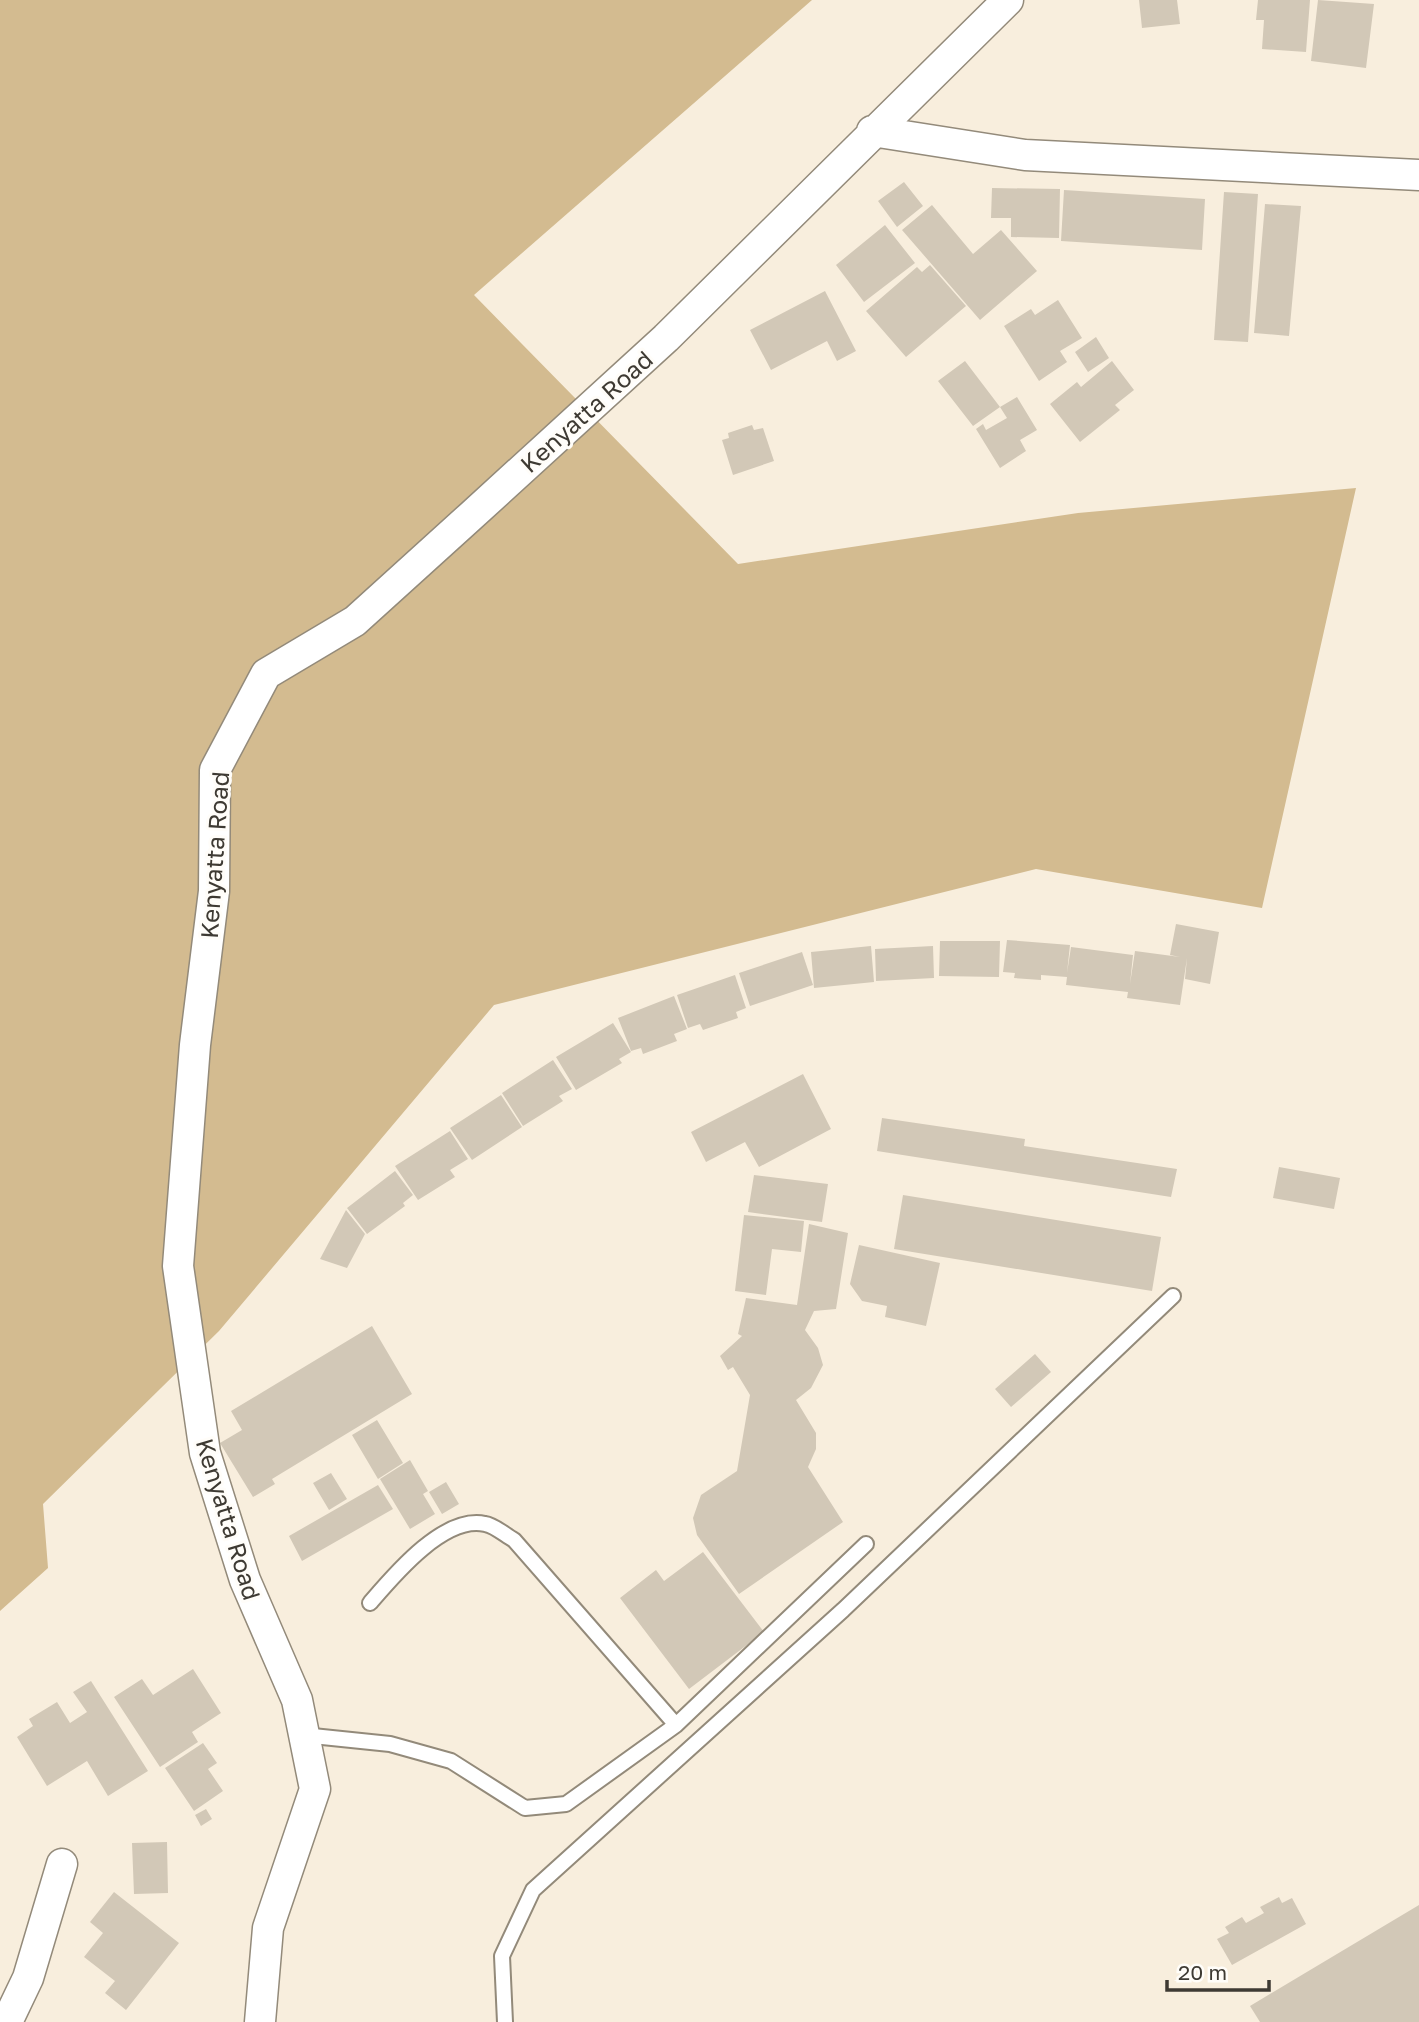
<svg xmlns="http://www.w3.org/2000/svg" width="1419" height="2022" font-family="'Golos Text',sans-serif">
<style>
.green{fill:#d3bb90}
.building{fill:#d2c8b7}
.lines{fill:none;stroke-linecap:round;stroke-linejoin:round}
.lane-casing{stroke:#938a7a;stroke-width:18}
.street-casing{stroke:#938a7a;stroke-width:33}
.lane{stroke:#fff;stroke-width:14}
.street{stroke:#fff;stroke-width:30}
.labels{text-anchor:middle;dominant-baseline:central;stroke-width:6;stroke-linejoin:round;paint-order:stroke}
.street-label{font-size:24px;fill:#3e3a33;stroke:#fffdf9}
</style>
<rect width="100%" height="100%" fill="#f8eedd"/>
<path class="green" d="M0,0h812l-338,295 264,269 340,-51 278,-25 -94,420 -226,-39 -542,136 -275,326 -176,173 5,64 -48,43z"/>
<path class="building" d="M1139,0h38l3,24 -38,4z
M1258,0h52l-4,52 -44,-3 2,-29h-8z
M1318,0l56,4 -8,64 -55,-7z
M904,182l19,24 -26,21 -19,-26z
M992,188l68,1 -1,49 -48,-1v-19h-20z
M1064,190l141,9 -3,51 -141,-9z
M1224,192l34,2 -10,148 -34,-2z
M1265,204l36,2 -12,130 -35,-3z
M932,205l41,49 28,-24 36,41 -57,49 -78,-90z
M885,225l30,38 -51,39 -28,-37z
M930,265l36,41 -60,51 -40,-46 51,-44 5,5z
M825,291l31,60 -19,10 -10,-20 -56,29 -21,-40z
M1058,300l24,38 -22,13 7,11 -28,19 -35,-55 27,-17 4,6z
M1096,337l13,21 -21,14 -13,-20z
M965,361l35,46 -27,19 -35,-45z
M1112,361l22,29 -19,15 5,5 -40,32 -30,-38 27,-22 4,5z
M1017,397l20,33 -17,10 6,11 -26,17 -24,-39 7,-5 3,6 21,-12 -7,-11z
M752,425l2,5 9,-2 11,33 -41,14 -11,-35 7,-2 -1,-5z
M1176,924l43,8 -9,52 -25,-5 2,-21 -7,47 -53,-7 1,-6 -62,-7 1,-8 -26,-2v5l-27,-2 1,-5 -12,-1 4,-32 63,5 -3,28 4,-26 62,8 -3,29 5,-33 45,6 -10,-2z
M940,941h60l-1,36 -60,-1z
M871,946l3,36 -60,6 -3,-36z
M933,946l1,32 -58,3 -1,-32z
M802,952l11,33 -63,21 -11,-33z
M735,975l11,33 -10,4 2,6 -35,12 -3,-6 -12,4 -11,-33z
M674,996l13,33 -13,5 3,7 -34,13 -2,-6 -10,3 -13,-33z
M613,1023l18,29 -12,7 3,4 -46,27 -20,-33z
M553,1060l19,29 -13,7 4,5 -40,25 -21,-33z
M803,1074l28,55 -72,38 -14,-25 -39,20 -15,-30z
M501,1095l21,32 -50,33 -22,-32z
M882,1118l143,21 -1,7 153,23 -6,28 -294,-46z
M450,1131l18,28 -18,11 5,7 -37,23 -23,-34z
M1279,1167l61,11 -6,31 -61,-11z
M395,1171l18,24 -10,8 2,3 -38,28 -20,-26z
M754,1175l74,9 -6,38 -74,-10z
M903,1195l258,42 -9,54 -258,-42z
M346,1210l19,24 -18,34 -27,-9z
M744,1215l60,6 -3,31 -29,-3 -6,46 -31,-4z
M809,1224l39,9 -12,76 -22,2 -9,19 13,18 5,17 -12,23 -15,12 20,33v16l-8,18 35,55 -104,72 -42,-59 -4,-17 8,-23 36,-24 13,-76 -17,-28 -5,3 -8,-14 22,-20 -4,-2 8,-36 51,7z
M859,1245l81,18 -14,63 -41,-9 2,-11 -25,-5 -12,-17z
M372,1326l40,68 -140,85 3,5 -22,13 -33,-54 22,-13 -11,-19z
M1035,1354l16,18 -40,35 -16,-18z
M377,1420l26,43 -25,16 -26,-44z
M410,1460l18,31 -5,3 12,20 -25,15 -30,-50z
M331,1473l16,26 -18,11 -16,-27z
M446,1482l13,22 -17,10 -13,-22z
M378,1485l15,24 -91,52 -13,-25z
M703,1552l61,80 -75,57 -69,-91 36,-28 8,11z
M193,1669l28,44 -29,19 6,10 -38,25 -46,-70 28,-18 11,16z
M91,1681l57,90 -40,25 -21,-35 -40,25 -30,-49 16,-11 -4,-7 28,-17 13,21 17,-11 -14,-20z
M203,1743l14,20 -9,6 15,22 -29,20 -29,-43z
M206,1809l6,10 -11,7 -6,-11z
M167,1842l1,51 -34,1 -2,-51z
M114,1892l65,51 -53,67 -21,-17 10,-12 -31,-24 19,-24 -13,-11z
M1279,1897l3,6 10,-5 14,26 -74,41 -15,-26 12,-6 -4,-6 17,-10 4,6 18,-10 -4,-6z
M1419,1905v117h-159l-10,-16z"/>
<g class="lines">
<g class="lane-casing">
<path id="lane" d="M370,1603c24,-28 74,-88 115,-79 9,1 20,11 29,16l162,185
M303,1735l87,9 61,17 74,47 41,-4 110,-79 190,-181
M505,2022l-3,-66 31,-66 310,-280 330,-314"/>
</g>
<g class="street-casing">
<path id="street" d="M872,131l153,24 394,20
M7,2022l21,-44 34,-114
M260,2022l8,-94 47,-139 -18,-89 -52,-120 -40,-127 -27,-187 17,-221 19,-154 1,-121 51,-96 89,-53 116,-105 195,-178 342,-338"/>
</g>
<use href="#lane" class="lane"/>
<use href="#street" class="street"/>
</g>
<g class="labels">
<g class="street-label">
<text transform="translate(586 411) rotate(-42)">Kenyatta Road</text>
<text transform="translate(214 855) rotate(-86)">Kenyatta Road</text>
<text transform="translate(229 1519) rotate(73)">Kenyatta Road</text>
</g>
</g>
<path d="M1167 1980v10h102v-10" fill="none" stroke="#3e3a33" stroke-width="3.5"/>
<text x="1178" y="1980" font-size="21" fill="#3e3a33" stroke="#fffdf9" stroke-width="5" paint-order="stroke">20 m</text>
</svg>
